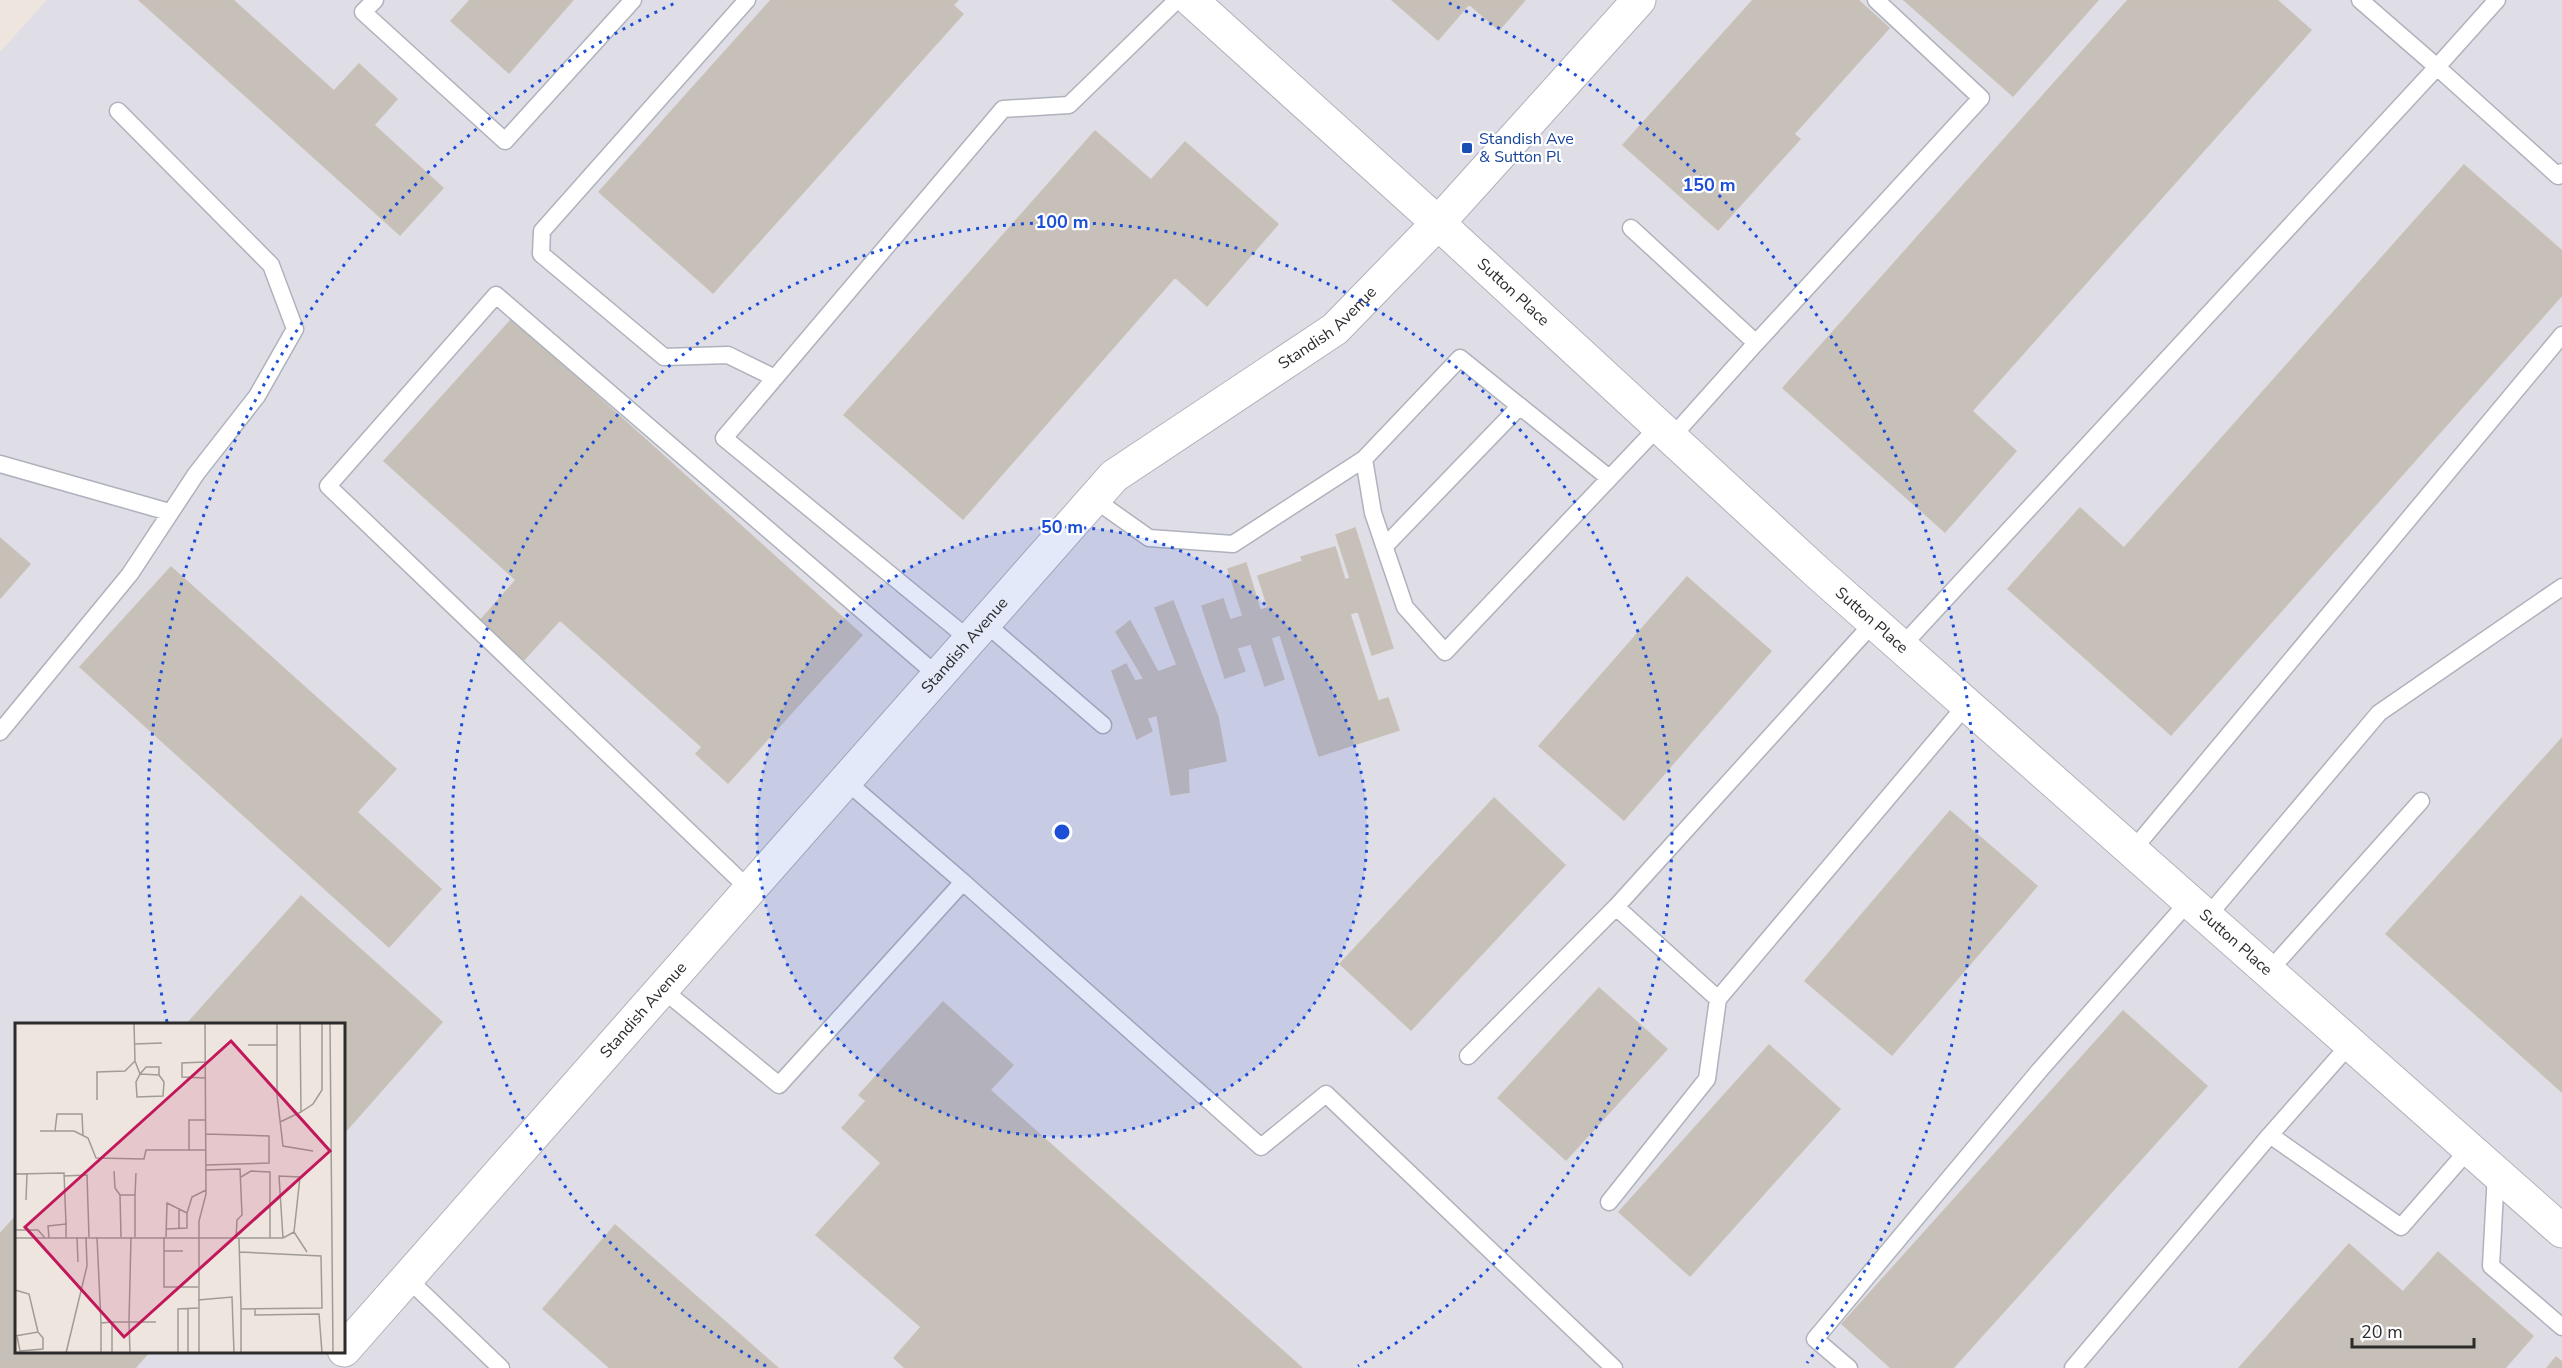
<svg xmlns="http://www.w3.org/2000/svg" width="2562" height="1368" font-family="'Nunito Sans',sans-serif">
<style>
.industrial{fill:#dfdee6;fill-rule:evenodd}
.building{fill:#c6c0b9;stroke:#c9c0b7;stroke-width:1.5}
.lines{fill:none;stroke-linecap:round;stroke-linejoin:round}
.lane-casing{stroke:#aeb2bc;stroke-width:19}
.street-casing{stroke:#aeb2bc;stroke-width:35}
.lane{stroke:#fff;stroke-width:16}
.street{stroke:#fff;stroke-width:33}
.ring{fill:none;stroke:#1d4ed8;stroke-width:3;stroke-dasharray:3 6}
.transit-dot{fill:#1a4fb4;stroke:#fff;stroke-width:2}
.labels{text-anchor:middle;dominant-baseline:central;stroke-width:4.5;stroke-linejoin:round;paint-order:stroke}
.transit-label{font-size:16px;fill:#164399;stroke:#fff;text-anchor:start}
.street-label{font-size:16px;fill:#2c2c2c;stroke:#fff}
.inset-road{fill:none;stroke:#a09b97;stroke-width:1.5}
.view{fill:#c2185b;fill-opacity:0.15;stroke:#c2185b;stroke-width:3}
.inset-edge{fill:none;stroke:#2c2c2c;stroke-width:3}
.centre{fill:#1d4ed8;stroke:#fff;stroke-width:3}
.ring-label{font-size:18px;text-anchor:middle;font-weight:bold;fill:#1d4ed8;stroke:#fff;stroke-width:4.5;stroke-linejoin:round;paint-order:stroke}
</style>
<rect width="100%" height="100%" fill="#ede5de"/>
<path class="industrial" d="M47,0h2515v1368h-2562v-1316zM16,1024h328v328h-328z"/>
<path class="building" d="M139,0h94l101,91 25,-27 38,35 -23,26 69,63 -43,47z
M470,0h103l-64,73 -58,-52z
M771,0h187l-5,5 10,9 -250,279 -114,-101z
M1392,0h133l-26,30 -30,-26 -31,36z
M1753,0h105l31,28 -95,106 6,5 -82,91 -95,-85z
M1904,0h194l-85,96z
M2128,0h149l34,30 -339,381 44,40 -71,81 -162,-144z
M1095,131l56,49 34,-38 93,82 -71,82 -32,-29 -212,242 -119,-104z
M2464,165l98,86v44l-391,440 -163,-146 72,-81 44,40z
M512,319l350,316 -134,148 -32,-29 6,-7 -142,-127 -38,42 -44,-39 38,-43 -132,-119z
M1355,528l38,120 -21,7 -14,-44 -8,3 28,87 10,-3 11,32 -80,26 -39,-121 -9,3 13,41 -19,7 -14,-42 -14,4 8,23 -20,7 -23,-72 21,-7 7,21 13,-4 -15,-47 18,-6 14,47 8,-2 -10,-32 45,-15 -2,-4 34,-10 10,33 5,-2 -14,-43z
M0,538l30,26 -30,34z
M171,567l225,202 -39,43 84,77 -52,58 -309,-280z
M1687,577l84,74 -147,169 -85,-74z
M1173,601l45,116 8,44 -38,8 1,23 -18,3 -14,-80 -10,3 5,13 -15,8 -25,-68 14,-7 9,17 9,-2 -28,-47 14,-11 28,51 19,-7 -22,-57z
M2562,738v354l-176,-158z
M1494,798l71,67 -154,165 -71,-66z
M1950,811l87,75 -145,169 -87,-74z
M301,896l141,126 -98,111v-109h-157z
M1599,988l68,61 -101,111 -68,-62z
M943,1002l70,63 -23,25 312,278h-397l-11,-10 27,-31 -105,-92 65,-72 -39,-35 24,-27 -7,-6z
M2123,1011l84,75 -254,282h-62l-49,-44z
M1769,1045l71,64 -150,167 -71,-64z
M16,1216v136h133l-14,16h-135v-134z
M615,1225l163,143h-168l-67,-59z
M2349,1244l54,48 35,-40 95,84 -28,32h-266z
M2556,1357l6,5v6h-15z"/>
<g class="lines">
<g class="lane-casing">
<path id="lane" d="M375,0l-12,12 142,129 128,-141
M747,0l-205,231 -1,23 123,103 64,-2 47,23
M2497,0l-60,67 121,109 4,-4
M1631,228l125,115 -85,95
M1756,343l225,-245 -105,-98
M0,464l169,48
M1609,478l-149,-120 -96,101 9,54 32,94 40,45 214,-226
M1094,499l55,39 84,6 131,-85
M1385,546l135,-140
M1874,622l-258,285 102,92 249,-295
M985,623l118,102
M970,640l-246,-202 279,-329 66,-4 108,-105
M1901,647l536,-580 -77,-67
M0,732l130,-158 66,-100 61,-78 38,-67 -24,-64 -153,-154
M2132,851l430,-516
M963,882l298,265 65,-53 288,274
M750,890l-422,-404 168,-191 442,381
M2207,917l172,-204 183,-126
M2269,971l152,-170
M662,989l117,96 184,-203 -117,-101
M2350,1044l-80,91 131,92 68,-78
M1468,1056l148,-149
M2496,1173l-5,93 71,61
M1609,1202l98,-123 11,-80
M407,1278l94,90
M1849,1368l-34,-29 224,-268 150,-170
M2073,1368l197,-233"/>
</g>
<g class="street-casing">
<g id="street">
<path id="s1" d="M1191,0l247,223 379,349 745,659"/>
<path id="s2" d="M344,1350l770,-874 221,-147 103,-106 201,-223"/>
</g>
</g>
<use href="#lane" class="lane"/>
<use href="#street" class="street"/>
</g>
<circle cx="1062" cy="832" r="305" fill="#1d4ed8" fill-opacity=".12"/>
<g class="ring">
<circle cx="1062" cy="832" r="305"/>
<path d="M766 1366A610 610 0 1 1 1358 1366"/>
<path d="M167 1022A915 915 0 0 1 675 3M1449 3A915 915 0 0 1 1807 1363"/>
</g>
<rect class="transit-dot" x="1461" y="142" width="12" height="12" rx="3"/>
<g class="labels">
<g class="transit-label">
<text x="1479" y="139">Standish Ave<tspan x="1479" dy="18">&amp; Sutton Pl</tspan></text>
</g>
<g class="street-label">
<text stroke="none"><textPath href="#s1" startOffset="435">Sutton Place</textPath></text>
<text stroke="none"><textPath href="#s2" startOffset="1425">Standish Avenue</textPath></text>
<text stroke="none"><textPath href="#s1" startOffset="921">Sutton Place</textPath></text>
<text stroke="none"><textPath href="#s2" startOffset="939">Standish Avenue</textPath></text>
<text stroke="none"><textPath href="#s1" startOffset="1407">Sutton Place</textPath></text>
<text stroke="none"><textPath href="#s2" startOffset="453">Standish Avenue</textPath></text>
</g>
</g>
<g transform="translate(15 1023)">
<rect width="330" height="330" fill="#ede5de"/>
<path class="inset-road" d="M119,0l1,38M262,0v72l6,51 30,5M315,0l3,330M119,21l28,-1M233,22h29M190,39l-23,1v14l23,1M82,77v-28l28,-1 10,-10 5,13 19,1v-8h-13l-6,7 -4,8 1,15 26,-1 1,-14 -5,-7M286,89l12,-8 9,-14v-67M190,97h-16v30h17M265,99l21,-10 -1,-89M25,108h34l14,7 8,20 48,1 2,-9h43M40,108l2,-17h25l1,22M191,111l63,2v27l-63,2M191,147l34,-1 2,46 -5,5 -1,18M99,148l1,17 5,7M0,151l49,-1 2,51M49,153l23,-1 2,62M226,154l10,-6 19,1v66M120,172l1,-22M11,177l1,-26M172,190l5,-16 14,-7M164,206v-21M0,207h23l7,8M62,214l1,25M82,214l4,86M106,214l-1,-42h15v42M116,214l-2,85h27M149,214v14h19M151,214l1,-34 20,10v15l-21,1M0,215h268l11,-6M34,215l-1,-12 18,-2v14M224,215l2,71 81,-1 -1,-52 -81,-4M268,215l-4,-62 21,1 -6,55 13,20M149,228v36h34M0,267l14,4 9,38M183,277l34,-3 2,56M173,286v44M226,286v44M240,286v6l64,-1 3,39M0,313l23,-4 5,6v11l-23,2 -3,-15M51,330l21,-87 -1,-29M86,330v-30l11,-1M97,330v-31h17l1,31M163,330v-44l20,-1M184,330v-132l7,-27 -1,-171"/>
<path class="view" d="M216,18l99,110 -206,186 -99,-110z"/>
<rect width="330" height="330" class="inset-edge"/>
</g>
<circle cx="1062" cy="832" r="9" class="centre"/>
<g class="ring-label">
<text x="1709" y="191">150 m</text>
<text x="1062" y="228">100 m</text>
<text x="1062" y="533">50 m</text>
</g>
<path d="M2352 1338v9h122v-9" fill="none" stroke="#2c2c2c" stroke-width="3"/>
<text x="2361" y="1338" font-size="18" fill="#2c2c2c" stroke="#ffffff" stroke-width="4.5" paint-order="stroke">20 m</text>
</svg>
